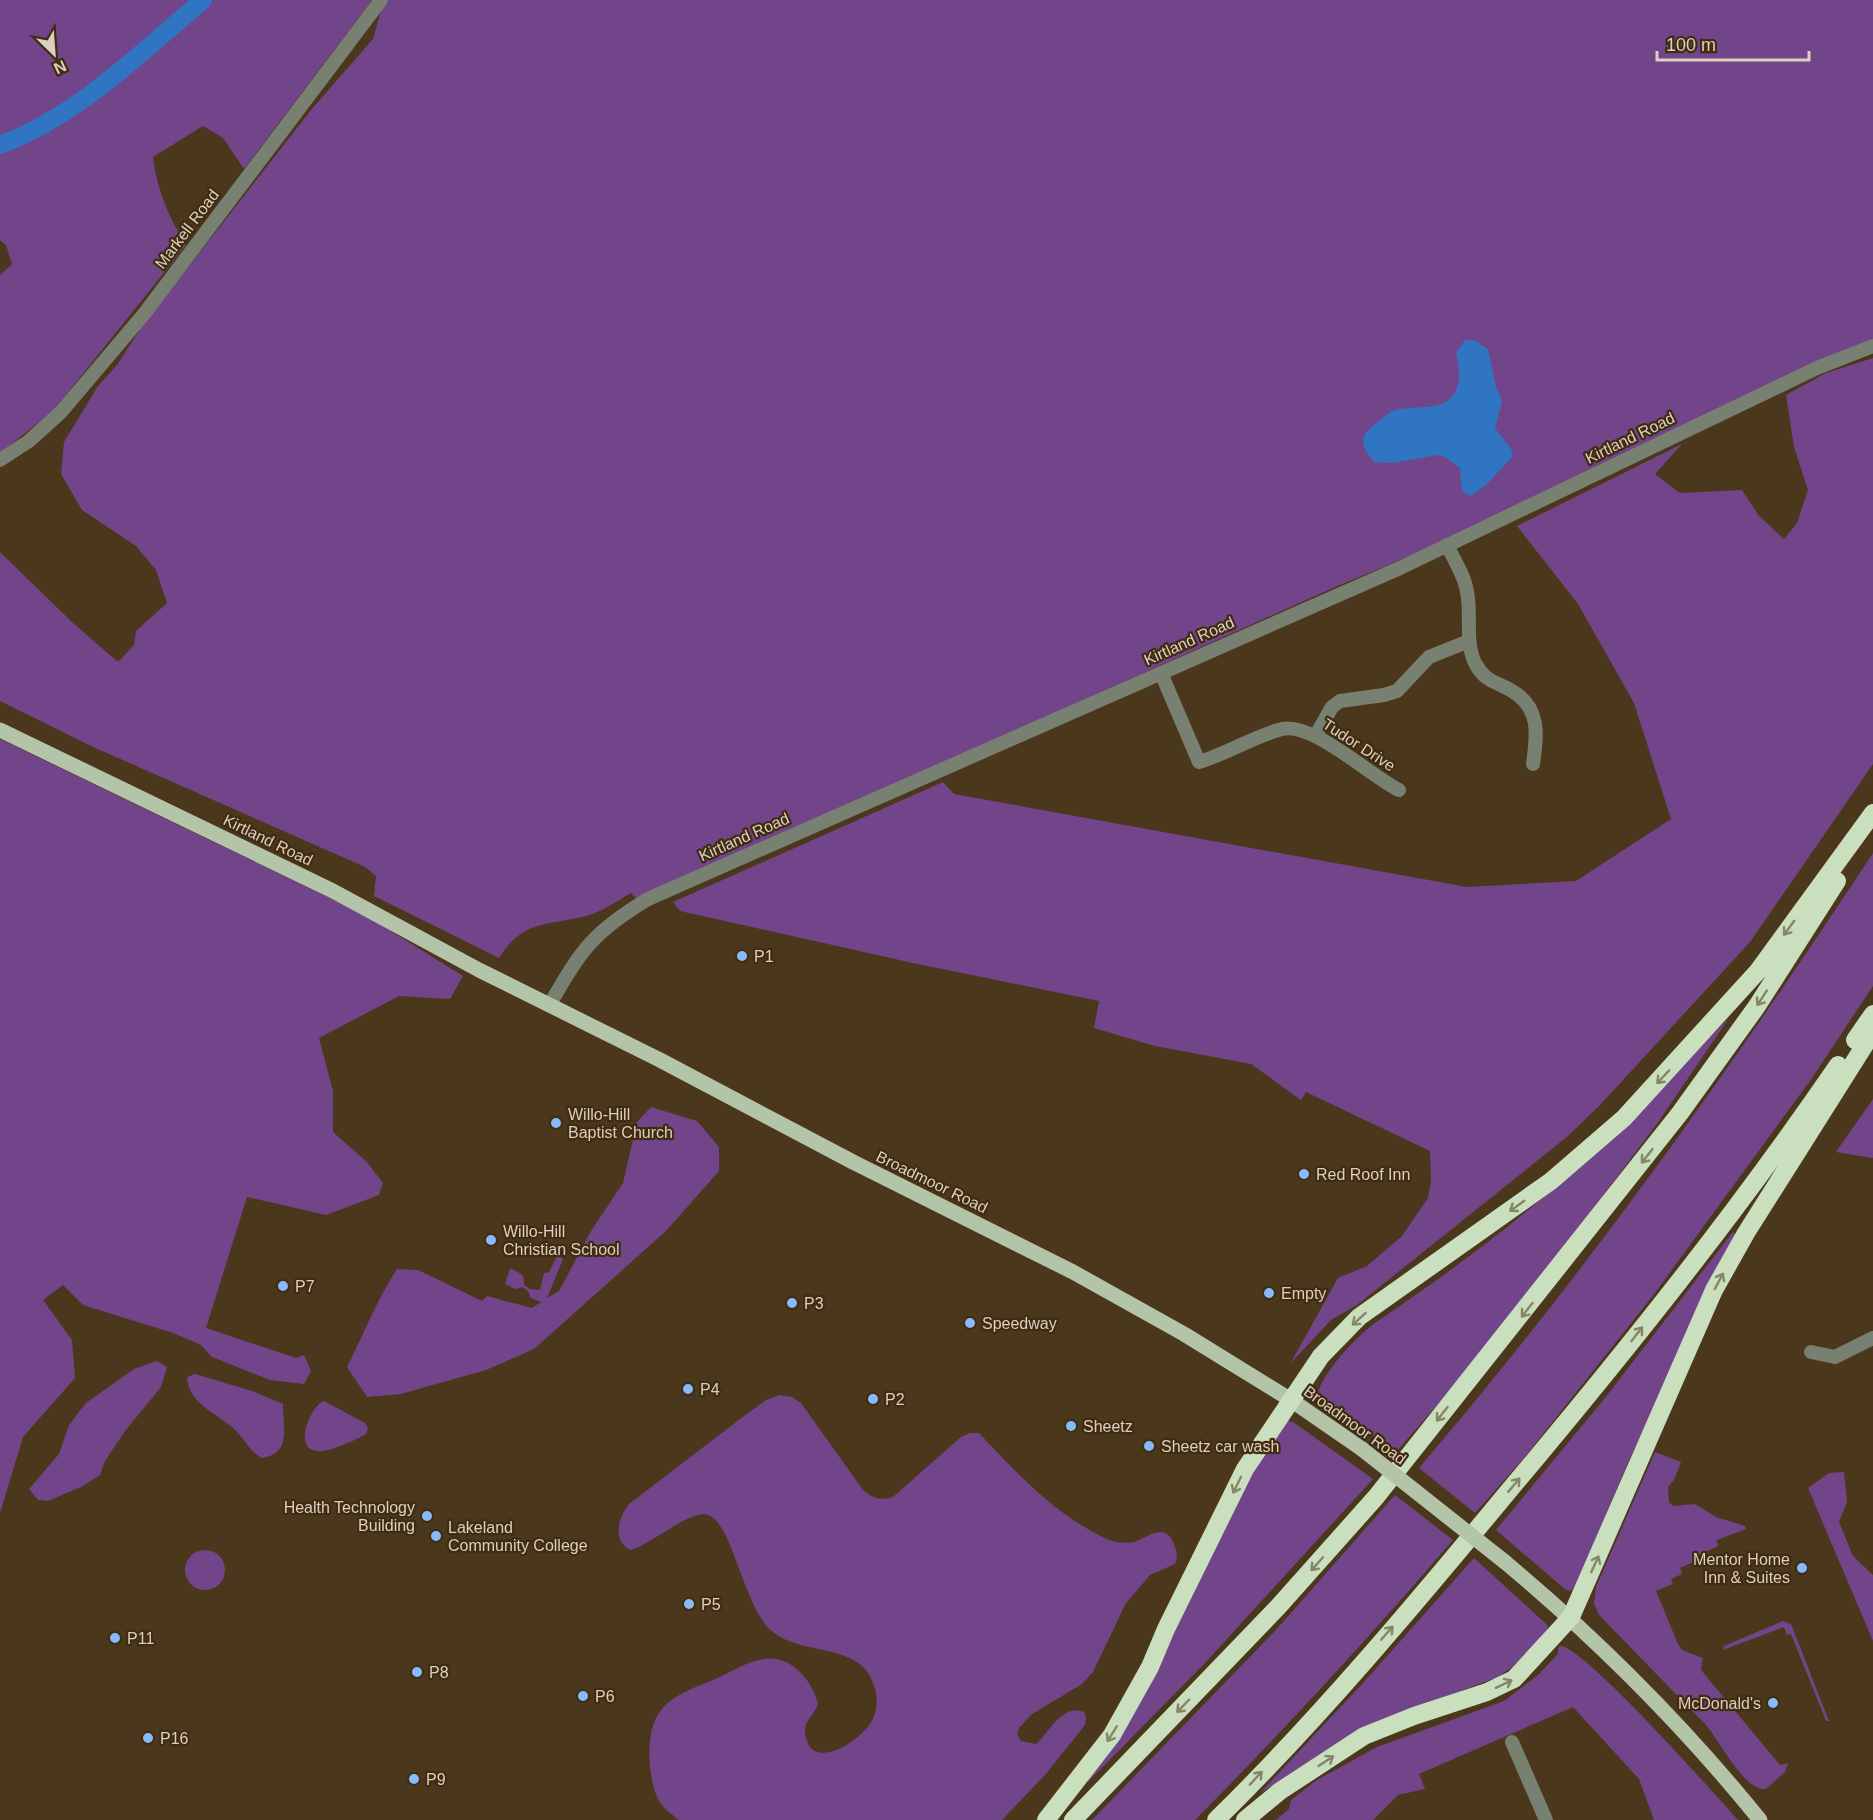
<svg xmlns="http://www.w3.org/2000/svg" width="1873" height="1820" font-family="Arial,sans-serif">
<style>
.green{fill:#72458a}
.water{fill:#2f75c1}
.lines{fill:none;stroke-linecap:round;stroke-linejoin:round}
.river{stroke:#2f75c1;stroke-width:18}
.minor{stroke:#788072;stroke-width:14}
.major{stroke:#b3c4a8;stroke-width:15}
.highway{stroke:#cadfbd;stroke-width:18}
.major-bridge{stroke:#b3c4a8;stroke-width:15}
.oneway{stroke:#858667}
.poi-dot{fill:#85bbfb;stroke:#402c11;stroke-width:2}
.labels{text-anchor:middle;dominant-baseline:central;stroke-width:4.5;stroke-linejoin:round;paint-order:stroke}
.street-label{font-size:16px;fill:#dccfc0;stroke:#402c11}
.poi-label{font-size:16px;fill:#dccfc0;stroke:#402c11;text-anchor:start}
</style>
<rect width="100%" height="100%" fill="#4b371b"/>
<path class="green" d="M0,0h372l-128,169 -21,-31 -20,-12 -50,31c4,33 16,61 33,88l-132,165 -54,43v-178l12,-11 -6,-19 -6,-5z
M384,0h1489v339l-250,115 -196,95 -92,38 -697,313 -7,-7c-14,8 -29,19 -45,23 -38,10 -63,3 -87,42l-125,-62 2,-20 -11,-9 -274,-121 -91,-45v-149l74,72 44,38 16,-17 2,-14 31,-28 -11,-33 -20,-24 -54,-36 -21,-36 3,-32 34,-56 19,-21 26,-40 168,-215 62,-71z
M1873,358v406l-123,178 -150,163 -32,31 -211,169 -26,15 -41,44 48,-86 29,-12 35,-30 26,-38 3,-18 -1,-29 -124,-59 -5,8 -50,-36 -96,-18 -61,-18 5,-27 -186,-38 -233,-52 -7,-9 270,-120 11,12 513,93 109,-6 95,-62 -37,-116 -56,-99 -61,-78 165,-82 -27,30 25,19 62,-3 17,26 25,23 13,-16 11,-33 -14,-43 -8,-52 40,-22z
M0,739l365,176 98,61 -13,23 -51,-3 -80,42 14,53v41l33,29 17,22 -4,12 -53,20 -79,-18 -41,131 90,30 8,-3 7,16 -7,13 -34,-4 -58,-23 -11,-12 -28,-12 -90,-28 -20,-20 -20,15 29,40 3,38 -52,59 -23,76z
M1873,853v133l-61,92 -157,215 -131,165 -49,55 -56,-45c166,-194 314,-402 454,-615z
M1729,1018l-70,103 -84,112 -125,157 -53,61 -80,-50c-2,-22 40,-65 58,-78 59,-40 117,-82 171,-128 64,-55 123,-117 183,-177z
M1873,1099v59l-37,-6z
M651,1107l46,14 22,26v24l-53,60 -132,118 -48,21 -85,24 -34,3 -20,-30c17,-33 30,-68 50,-98l21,1 64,31 5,-5 45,12 9,-6 -10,-4 -3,-7 -6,-4 -7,2 -10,-5 5,-16 13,7 1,10 6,4 10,1 4,-17 5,-1 8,-16 -1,-4 -7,4 -5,-7 6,-4 6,2 3,9 4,3 -16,39 12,-7 32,-60 32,-48 14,-61z
M1733,1232l4,3 -106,221 -56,131 -4,4 -5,-1 -70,-60 109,-132z
M157,1361l10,6 -6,20 -36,44 -20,30 -5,14 -17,11 -35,15 -10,-1 -9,-11 30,-35 10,-29 17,-22 48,-34z
M195,1374l57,17 31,13c0,23 9,50 -22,54 -11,-8 -14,-14 -22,-24 -17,-20 -50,-27 -52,-57z
M779,1395l13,2 9,6 62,87c10,8 17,11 30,7l68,-60 9,-4h9c38,40 76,82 128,106 7,3 19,5 27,3 16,-5 32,-22 41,5 2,7 3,10 0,17l-25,11 -24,28 -33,69 -11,12 -50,30 -13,14 -2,6 4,7 15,3c14,-12 25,-40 48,-32l2,5 -1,8 -40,50 -43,45h-323c-9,-7 -18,-13 -22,-23 -9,-22 -12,-64 2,-84 12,-18 35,-25 54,-33 15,-6 34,-19 51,-21 27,-4 48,21 54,45 -4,11 -14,17 -13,28 4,41 51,12 65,-8 7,-11 8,-23 5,-35 -11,-48 -71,-32 -102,-57 -29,-22 -40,-109 -65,-117 -17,-6 -58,30 -77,35 -20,-8 -12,-34 -2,-46l119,-91 18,-13z
M324,1401l41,22 3,5 -2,6c-8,5 -17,8 -26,12 -58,24 -30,-42 -16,-45z
M1287,1421l6,1 80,57 -168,184 -117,119 -2,-3 162,-303z
M1655,1452l26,10 -7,18 -6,7 1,15 4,4 22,-2 21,13 29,9 1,3 -29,11 1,6 -25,12 1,4 -14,6 2,6 -11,5 2,5 -17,7 22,53 4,6 21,8 -2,12 79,95 8,-2 -3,9 -19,17c-21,3 -47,-49 -60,-64l-107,-110 -5,-11 2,-17z
M1844,1472l3,30 -8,20 14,34 20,19v66l-65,-153 21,-15z
M1395,1495l58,45c-83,97 -169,190 -258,280h-103l183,-189z
M185 1570a20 20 0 1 1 40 0a20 20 0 1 1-40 0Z
M1474,1558l70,64 4,4 -3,9 -33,32 -14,10 -89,33 -64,28 -86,56 105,-112z
M1783,1621l8,3 38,97h-3l-35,-87 -4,1 -3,-8 -61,23 1,-4z
M1561,1646c24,2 154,148 177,174h-84l-15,-41 -66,-72 -154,67 6,15 -27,6 -25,25h-97l13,-11 2,-9 26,-20 60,-33 127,-46 34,-26 20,-21v-6z"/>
<path class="water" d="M1465,340h9l14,9 8,38 6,14 -7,27 16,21 2,7 -26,28 -16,12 -9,-5 -2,-23 -15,-11 -8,-2 -45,8 -18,-1c-15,-18 -15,-27 4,-40 5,-4 10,-9 15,-11 19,-7 49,2 61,-17 8,-13 5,-27 2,-41z"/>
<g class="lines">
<path class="river" d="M0,145c78,-29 140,-92 203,-145"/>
<path class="minor" d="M0,460l29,-19 32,-29 83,-98 237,-314
M1447,545c7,15 18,31 20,47 5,23 -3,51 9,73 11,18 20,16 36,26 29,17 25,44 21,73
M1161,673l38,89c27,-8 58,-27 83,-33 31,-7 87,46 117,61
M1316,735l16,-28 8,-6 44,-6 13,-4 32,-34 40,-16
M550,1004c31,-54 43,-72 98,-105l752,-331 417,-200 56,-22
M1811,1352l24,5 38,-19
M1512,1742l34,78"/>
<path class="major" d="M0,730l333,161 146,79 181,90 193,102 220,110 111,62 107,66 71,49
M1505,1562c93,78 179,164 255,258"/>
<path class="highway" d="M1855,1040l18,-26
M1046,1820l66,-85 38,-68 16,-38 79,-160 76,-113 38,-39 192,-136 73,-63 134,-147 115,-158
M1073,1820l205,-213 98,-110 304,-384 77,-107 80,-125
M1216,1820c102,-100 200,-217 291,-327 116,-138 229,-279 331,-428
M1245,1820l35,-29 84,-55 50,-20 73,-24 27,-13 57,-62 143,-327 32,-57 127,-201"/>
<path class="major-bridge" d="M1362,1449l143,113"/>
</g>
<defs><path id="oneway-shaft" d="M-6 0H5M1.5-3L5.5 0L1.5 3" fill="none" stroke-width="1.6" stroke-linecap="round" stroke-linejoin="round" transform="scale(1.5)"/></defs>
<g class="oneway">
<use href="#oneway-shaft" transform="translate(1789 928) rotate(126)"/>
<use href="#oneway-shaft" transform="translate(1762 998) rotate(123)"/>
<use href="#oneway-shaft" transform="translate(1663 1077) rotate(133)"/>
<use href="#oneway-shaft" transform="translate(1647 1156) rotate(128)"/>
<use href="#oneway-shaft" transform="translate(1517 1206) rotate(144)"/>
<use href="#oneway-shaft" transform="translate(1719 1281) rotate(-62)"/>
<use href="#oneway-shaft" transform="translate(1527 1310) rotate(128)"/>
<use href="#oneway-shaft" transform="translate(1359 1319) rotate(138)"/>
<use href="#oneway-shaft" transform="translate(1637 1334) rotate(-52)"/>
<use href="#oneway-shaft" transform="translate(1442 1414) rotate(128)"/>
<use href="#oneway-shaft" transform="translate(1237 1485) rotate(116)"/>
<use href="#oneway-shaft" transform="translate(1514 1485) rotate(-50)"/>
<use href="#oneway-shaft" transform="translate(1317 1564) rotate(132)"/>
<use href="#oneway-shaft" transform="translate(1595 1564) rotate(-65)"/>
<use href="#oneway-shaft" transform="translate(1387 1633) rotate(-49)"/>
<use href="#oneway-shaft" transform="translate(1504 1684) rotate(-26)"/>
<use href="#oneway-shaft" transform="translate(1183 1706) rotate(134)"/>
<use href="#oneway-shaft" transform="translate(1112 1734) rotate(122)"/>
<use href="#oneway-shaft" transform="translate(1326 1761) rotate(-33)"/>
<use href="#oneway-shaft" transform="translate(1256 1778) rotate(-47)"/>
</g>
<g class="poi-dot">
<circle cx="742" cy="956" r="6"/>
<circle cx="556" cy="1123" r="6"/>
<circle cx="1304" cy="1174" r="6"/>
<circle cx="491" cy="1240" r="6"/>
<circle cx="283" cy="1286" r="6"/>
<circle cx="1269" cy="1293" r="6"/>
<circle cx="792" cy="1303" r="6"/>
<circle cx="970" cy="1323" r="6"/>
<circle cx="688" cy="1389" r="6"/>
<circle cx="873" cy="1399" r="6"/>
<circle cx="1071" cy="1426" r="6"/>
<circle cx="1149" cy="1446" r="6"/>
<circle cx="427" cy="1516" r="6"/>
<circle cx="436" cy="1536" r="6"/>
<circle cx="1802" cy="1568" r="6"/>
<circle cx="689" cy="1604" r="6"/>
<circle cx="115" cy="1638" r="6"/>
<circle cx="417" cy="1672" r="6"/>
<circle cx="583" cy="1696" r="6"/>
<circle cx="1773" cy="1703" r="6"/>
<circle cx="148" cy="1738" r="6"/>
<circle cx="414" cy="1779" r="6"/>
</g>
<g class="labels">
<g class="street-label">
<text transform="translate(187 229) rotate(-53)">Markell Road</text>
<text transform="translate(1630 438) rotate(-26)">Kirtland Road</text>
<text transform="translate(1189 641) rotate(-24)">Kirtland Road</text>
<text transform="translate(1359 745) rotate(33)">Tudor Drive</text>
<text transform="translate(744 837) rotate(-24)">Kirtland Road</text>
<text transform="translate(268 840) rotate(26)">Kirtland Road</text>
<text transform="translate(932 1182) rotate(26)">Broadmoor Road</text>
<text transform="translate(1355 1425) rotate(36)">Broadmoor Road</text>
</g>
<g class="poi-label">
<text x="754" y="956">P1</text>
<text x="568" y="1114">Willo-Hill<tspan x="568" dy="18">Baptist Church</tspan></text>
<text x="1316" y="1174">Red Roof Inn</text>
<text x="503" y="1231">Willo-Hill<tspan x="503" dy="18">Christian School</tspan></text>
<text x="295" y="1286">P7</text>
<text x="1281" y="1293">Empty</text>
<text x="804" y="1303">P3</text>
<text x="982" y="1323">Speedway</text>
<text x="700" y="1389">P4</text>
<text x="885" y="1399">P2</text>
<text x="1083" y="1426">Sheetz</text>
<text x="1161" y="1446">Sheetz car wash</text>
<text x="415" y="1507" text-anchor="end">Health Technology<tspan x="415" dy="18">Building</tspan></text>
<text x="448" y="1527">Lakeland<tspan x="448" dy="18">Community College</tspan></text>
<text x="1790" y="1559" text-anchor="end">Mentor Home<tspan x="1790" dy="18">Inn &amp; Suites</tspan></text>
<text x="701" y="1604">P5</text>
<text x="127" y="1638">P11</text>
<text x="429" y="1672">P8</text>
<text x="595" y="1696">P6</text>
<text x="1761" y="1703" text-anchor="end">McDonald's</text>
<text x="160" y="1738">P16</text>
<text x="426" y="1779">P9</text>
</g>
</g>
<g transform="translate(54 54) rotate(155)" stroke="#402c11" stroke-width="4.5" paint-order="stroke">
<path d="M0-4.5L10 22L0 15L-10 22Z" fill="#dccfc0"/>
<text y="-9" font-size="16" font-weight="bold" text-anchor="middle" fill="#dccfc0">N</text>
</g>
<path d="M1657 51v9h152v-9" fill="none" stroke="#dccfc0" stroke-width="3"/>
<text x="1666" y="51" font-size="18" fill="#dccfc0" stroke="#402c11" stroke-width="4.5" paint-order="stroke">100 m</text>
</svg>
